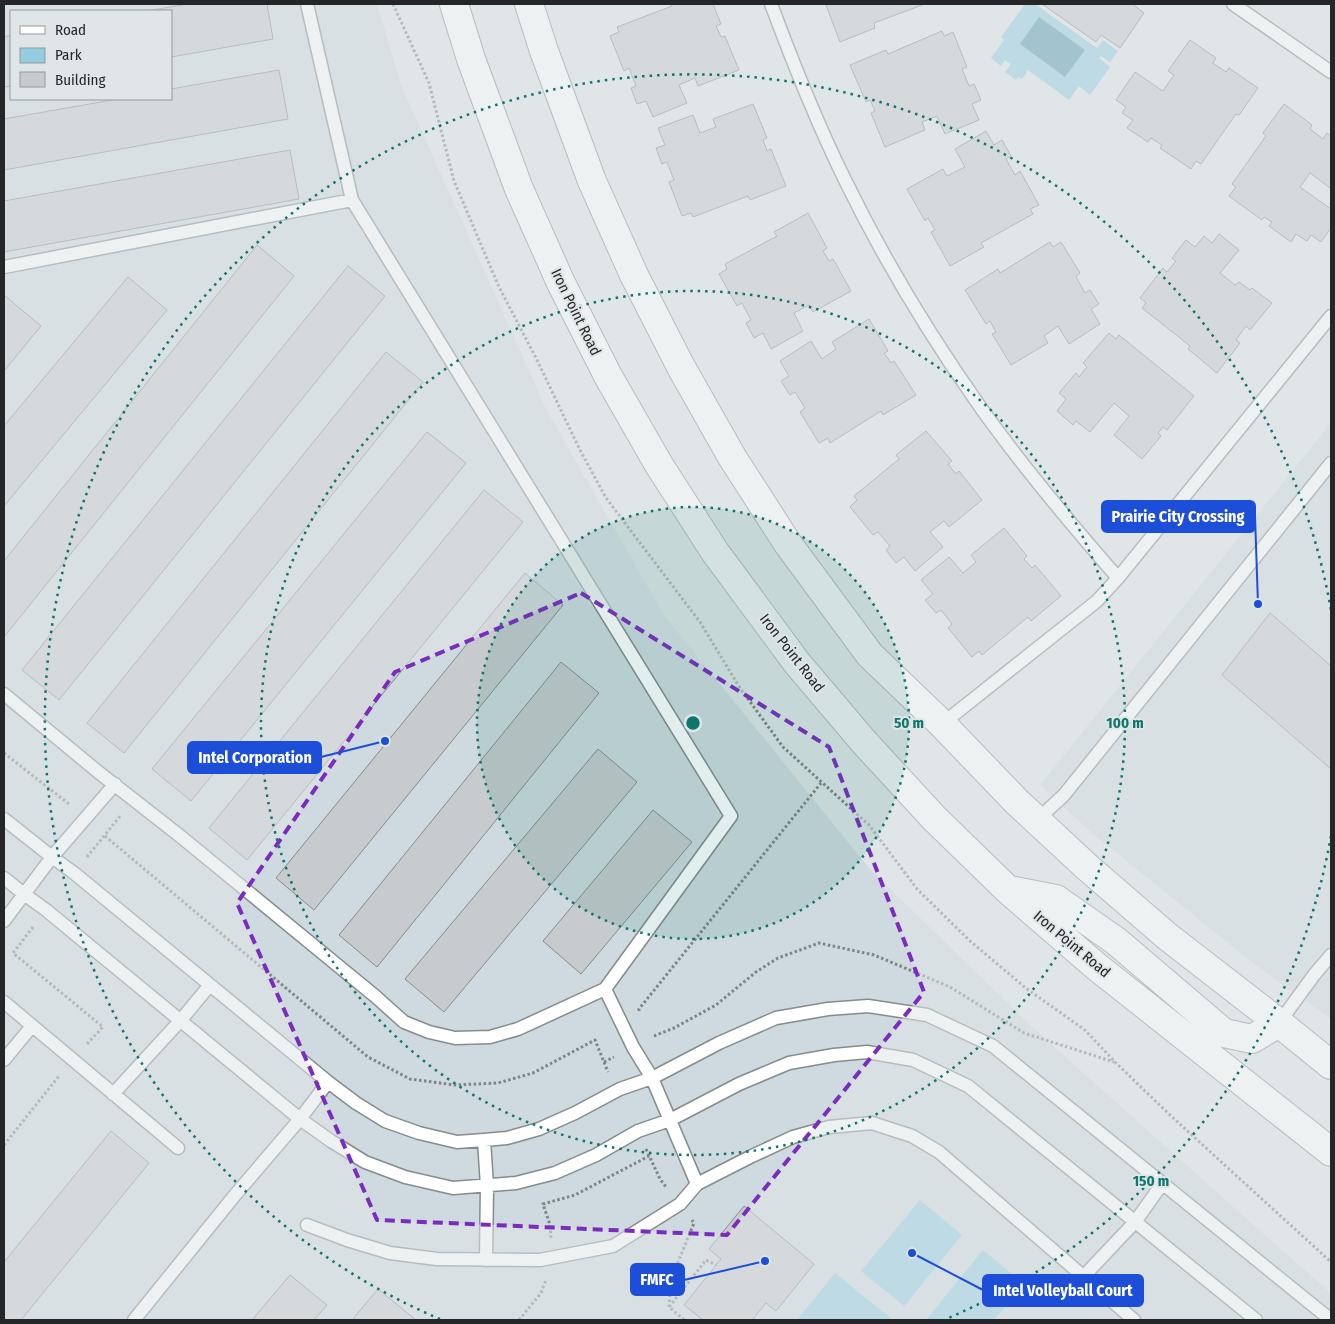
<svg xmlns="http://www.w3.org/2000/svg" width="1335" height="1324" font-family="'Fira Sans Condensed',sans-serif">
<style>
.built{fill:#cedadf;fill-rule:evenodd}
.green{fill:#92cde2}
.water{fill:#599bb1}
.building{fill:#c7cbcd;stroke:#878b8d}
.lines{fill:none;stroke-linecap:round;stroke-linejoin:round}
.service-casing{stroke:#868b8c;stroke-width:15}
.secondary-casing{stroke:#868b8c;stroke-width:30}
.path{stroke:#818485;stroke-width:3;stroke-dasharray:2.5 2.5;stroke-linecap:butt}
.service{stroke:#fff;stroke-width:12}
.secondary{stroke:#fff;stroke-width:28}
.marked{fill:none;stroke:#7b2cbf;stroke-width:4;stroke-dasharray:10 6;stroke-linejoin:round}
.ring{fill:none;stroke:#0f766e;stroke-width:2.5;stroke-dasharray:2.5 5}
.labels{text-anchor:middle;dominant-baseline:central;stroke-width:4;stroke-linejoin:round;paint-order:stroke}
.street-label{font-size:15px;fill:#252627;stroke:#e0e5e7}
.centre{fill:#0f766e;stroke:#e0e5e7;stroke-width:2.5}
.ring-label{font-size:15px;text-anchor:middle;font-weight:bold;fill:#0f766e;stroke:#e0e5e7;stroke-width:4;stroke-linejoin:round;paint-order:stroke}
.leader{fill:none;stroke:#1d4ed8;stroke-width:2}
.callout-dot{fill:#1d4ed8;stroke:#e0e5e7;stroke-width:2}
.callout{fill:#1d4ed8;stroke:#1d4ed8;stroke-width:2}
.callout-label{font-size:16px;text-anchor:middle;font-weight:bold;fill:#fff}
</style>
<rect width="100%" height="100%" fill="#e0e5e7"/>
<path class="built" d="M4,4h373l24,81 145,324 117,205 206,254 163,159 217,194 82,72v27h-1327zM11,11h160v88h-160z
M1331,423v596l-77,-55 -162,-131 -52,-48z"/>
<path class="green" d="M1025,4h10l62,44 6,-8 15,11 -8,11 -9,-6 -2,2 11,9 -20,28 -11,-9 -10,14 -41,-30 -6,9 -4,-2 -2,3 -11,-8 6,-8 -6,-4 -4,6 -10,-8 13,-18 -3,-3z
M920,1200l42,35 -58,71 -43,-35z
M983,1250l41,34 -30,36h-68z
M835,1273l58,47h-96z"/>
<path class="water" d="M1039,17l46,33 -20,27 -45,-33z"/>
<path class="building" d="M188,4h79l6,35 -102,18v-46h-25z
M671,4h42l8,20 -5,2 5,11 4,-1 14,34 -41,16 -3,-8 -16,7 8,18 -34,14 -7,-16 -9,3 -6,-16 5,-2 -7,-18 -5,3 -14,-35 9,-4 -2,-5 55,-21z
M830,4h95l-51,19 1,5 -35,14 -14,-37z
M1042,4h90l12,9 -24,35 -19,-13 -5,7z
M942,31l2,5 9,-4 14,35 -5,2 7,17 5,-2 7,16 -9,4 7,16 -34,14 -8,-18 -15,6 3,8 -40,17 -14,-34 4,-2 -5,-11 -4,2 -16,-37 36,-15 2,4z
M11,35v51l-7,1v-50z
M1190,40l26,18 -3,5 13,9 3,-4 29,20 -19,27 -3,-1 -35,50 -5,-3 -5,8 -31,-21 2,-3 -11,-7 -3,4 -21,-14 6,-8 -11,-7 4,-6 -10,-7 19,-28 28,19 11,-16 -6,-4z
M279,70l9,49 -284,51v-51l114,-20h53v-10z
M753,104l14,34 -4,2 4,11 4,-2 15,37 -36,14 -2,-4 -55,21 -2,-4 -9,3 -13,-34 5,-2 -7,-18 -5,2 -6,-16 9,-3 -7,-17 35,-13 7,18 16,-6 -3,-8z
M1284,104l28,21 -2,4 13,10 4,-6 4,3v50l-1,2 -20,-15 -10,14 31,22v19l-10,14 -10,-7 -4,6 -11,-7 -5,8 -22,-16 3,-4 -8,-5 -2,3 -33,-24 7,-9 -4,-3 34,-48 -3,-3z
M986,131l8,14 8,-5 9,16 -5,3 9,16 5,-4 19,34 -9,4 3,5 -52,29 3,4 -34,19 -19,-34 4,-2 -7,-12 -3,3 -18,-32 36,-20 4,7 18,-9 -10,-18z
M290,150l9,49 -295,53v-51z
M808,213l19,35 -4,3 6,10 4,-2 18,32 -38,21 -4,-7 -15,8 9,18 -32,18 -8,-16 -9,5 -8,-15 5,-3 -9,-17 -5,3 -18,-32 8,-5 -2,-5 52,-28 -3,-4z
M1219,234l20,16 -19,23 15,12 4,-3 11,8 2,-2 20,15 -22,27 -4,-4 -10,14 4,3 -23,30 -29,-24 2,-3 -48,-38 4,-5 -6,-5 23,-30 4,4 9,-11 -4,-3 14,-18 9,7 9,-11 8,7z
M1050,242l3,5 8,-5 19,31 -4,4 9,16 5,-3 9,14 -8,5 9,15 -31,20 -11,-18 -14,10 4,7 -37,22 -19,-31 4,-2 -6,-11 -4,3 -21,-34 33,-21 2,4z
M257,245l37,31 -290,361v-76z
M348,266l37,30 -326,404 -37,-30z
M128,277l39,33 -163,196v-80z
M4,295l37,31 -37,45z
M869,319l19,32 -4,2 7,10 3,-2 22,34 -33,20 -2,-4 -51,32 -2,-5 -9,5 -19,-31 5,-4 -10,-16 -5,3 -9,-14 8,-5 -9,-15 31,-20 11,18 14,-10 -4,-7z
M1109,333l7,6 3,-4 75,61 -27,34 -4,-3 -5,6 3,3 -19,23 -28,-24 15,-19 -15,-13 -24,29 -14,-11 -3,4 -16,-14 9,-12 -7,-6 17,-20 3,4 8,-10 -4,-4z
M386,352l37,30 -299,371 -37,-30z
M926,431l26,30 -4,3 8,10 3,-3 23,29 -33,27 -5,-6 -14,11 13,15 -28,24 -11,-14 -8,6 -10,-13 4,-4 -12,-14 -5,3 -23,-28 7,-7 -3,-4 45,-37 -3,-4z
M427,432l39,31 -275,338 -39,-32z
M484,490l39,32 -276,338 -38,-32z
M1004,528l23,28 -3,3 8,9 3,-3 26,31 -30,25 -3,-4 -46,38 -3,-4 -7,6 -24,-29 4,-4 -11,-14 -5,3 -11,-13 8,-6 -12,-14 28,-23 14,16 13,-11 -5,-7z
M525,573l38,32 -249,305 -38,-32z
M1270,613l61,53v103l-109,-94z
M561,662l38,31 -222,274 -38,-32z
M598,749l39,33 -193,230 -39,-33z
M653,810l39,32 -111,132 -38,-33z
M111,1131l38,32 -128,157h-17v-58z
M744,1206l70,58 -38,47 -10,-8 -14,17h-49l-19,-15 37,-46 -12,-10z
M290,1275l37,30 -13,15h-62z
M378,1289l38,31h-64z"/>
<g class="lines">
<g class="service-casing">
<path id="service" d="M771,4c22,59 45,117 73,174 38,78 86,158 137,230 42,59 89,115 137,170l213,-262
M1233,4l98,68
M4,267l348,-67
M4,694l93,77 83,65 195,160 29,26 25,10 26,6 35,-1 28,-8 87,-40 126,-173 -379,-616 -45,-196
M942,724l155,-123 21,-23
M4,819l48,38 22,16 254,209 28,21 29,18 34,12 38,9 27,-2 23,-2 32,-9 36,-16 45,-24 32,-11 67,-35 57,-25 52,-9 40,-3 59,9 66,31 338,274
M1036,821l28,-26 267,-332
M4,878l20,16 22,16 254,209 31,22 34,21 40,15 48,11 63,-5 39,-10 41,-18 42,-24 32,-11 69,-36 50,-21 45,-8 33,-3 46,8 55,26 288,234
M4,921l48,-64 63,-73
M605,989l28,58 19,31 45,106
M4,1002l174,146
M1279,1023l35,-48 17,-20
M4,1060l28,-34
M113,1094l67,-73 30,-36
M484,1140l3,46 -1,74
M307,1225l40,15 43,13 47,6 103,1 73,-14 67,-42 17,-20 55,-28 41,-19 36,-10 43,-4 40,13 27,16 195,168
M1083,1277l52,-55 27,-38
M134,1320l101,-125 65,-76 28,-37"/>
</g>
<g class="secondary-casing">
<path id="secondary" d="M454,4l17,55 48,130 42,94 47,93 51,89 56,87 82,111 67,79 70,76 74,72 89,77 234,185
M529,4l15,47 48,130 42,94 47,92 51,90 56,87 82,111 72,69 75,78 70,65 81,70 111,86 52,42
M1010,890l46,9 60,42 108,92 28,6 27,-16"/>
</g>
<path class="path" d="M393,4l36,79 25,98 45,106 37,71 43,90 27,50 94,124 40,66 43,59 86,78 48,64 53,52 57,48 58,41 30,32 56,54 160,146
M4,753l65,51
M105,836l263,221 42,22 45,6 43,-2 35,-10 62,-33 13,32
M87,857l34,-42
M33,927l-20,26 90,74 -17,18
M639,1011v-2l182,-226
M654,1036l20,-8 42,-23 40,-33 22,-14 41,-15 55,12 76,32 74,46 90,29
M604,1062l10,-5
M4,1145l55,-69
M646,1149l14,30 6,8
M551,1238l-1,-13 -7,-21 32,-9 74,-39
M669,1307l2,-28 23,-56 -2,-3
M519,1320l22,-27 5,-13
M684,1320l-15,-13 37,-47 10,5"/>
<use href="#service" class="service"/>
<use href="#secondary" class="secondary"/>
</g>
<path d="M0 0H1335V1324H0ZM581,593l248,154 95,245 -197,243 -350,-15 -140,-317 158,-231z" fill="#e0e5e7" fill-opacity=".55" fill-rule="evenodd"/>
<path class="marked" d="M581,593l248,154 95,245 -197,243 -350,-15 -140,-317 158,-231z"/>
<circle cx="693" cy="723" r="216" fill="#0f766e" fill-opacity=".12"/>
<g class="ring">
<circle cx="693" cy="723" r="216"/>
<circle cx="693" cy="723" r="432"/>
<path d="M1331 836A648 648 0 0 1 946 1319M440 1319A648 648 0 1 1 1331 610"/>
</g>
<g class="labels">
<g class="street-label">
<text transform="translate(576 312) rotate(64)">Iron Point Road</text>
<text transform="translate(792 653) rotate(52)">Iron Point Road</text>
<text transform="translate(1072 944) rotate(40)">Iron Point Road</text>
</g>
</g>
<circle cx="693" cy="723" r="8" class="centre"/>
<g class="ring-label">
<text x="909" y="728">50 m</text>
<text x="1125" y="728">100 m</text>
<text x="1151" y="1186">150 m</text>
</g>
<path class="leader" d="M1258 604L1255 516M385 741L321 757M765 1261L684 1280M912 1253L983 1290"/>
<g class="callout-dot">
<circle cx="1258" cy="604" r="5"/>
<circle cx="385" cy="741" r="5"/>
<circle cx="765" cy="1261" r="5"/>
<circle cx="912" cy="1253" r="5"/>
</g>
<g class="callout">
<rect x="1102" y="501" width="153" height="31" rx="5"/>
<rect x="188" y="742" width="133" height="31" rx="5"/>
<rect x="631" y="1264" width="53" height="31" rx="5"/>
<rect x="983" y="1275" width="160" height="31" rx="5"/>
</g>
<g class="callout-label">
<text x="1178" y="522">Prairie City Crossing</text>
<text x="255" y="763">Intel Corporation</text>
<text x="657" y="1285">FMFC</text>
<text x="1063" y="1296">Intel Volleyball Court</text>
</g>
<rect width="1335" height="1324" fill="none" stroke="#252627" stroke-width="10"/>
<rect x="10" y="10" width="162" height="90" fill="#e0e5e7" stroke="#95999a"/>
<rect x="20" y="26" width="25" height="8" fill="#ffffff" stroke="#95999a"/>
<text x="55" y="35" font-size="15" fill="#252627">Road</text>
<rect x="20" y="48" width="25" height="15" fill="#92cde2" stroke="#95999a"/>
<text x="55" y="60" font-size="15" fill="#252627">Park</text>
<rect x="20" y="72" width="25" height="15" fill="#c7cbcd" stroke="#95999a"/>
<text x="55" y="85" font-size="15" fill="#252627">Building</text>
</svg>
